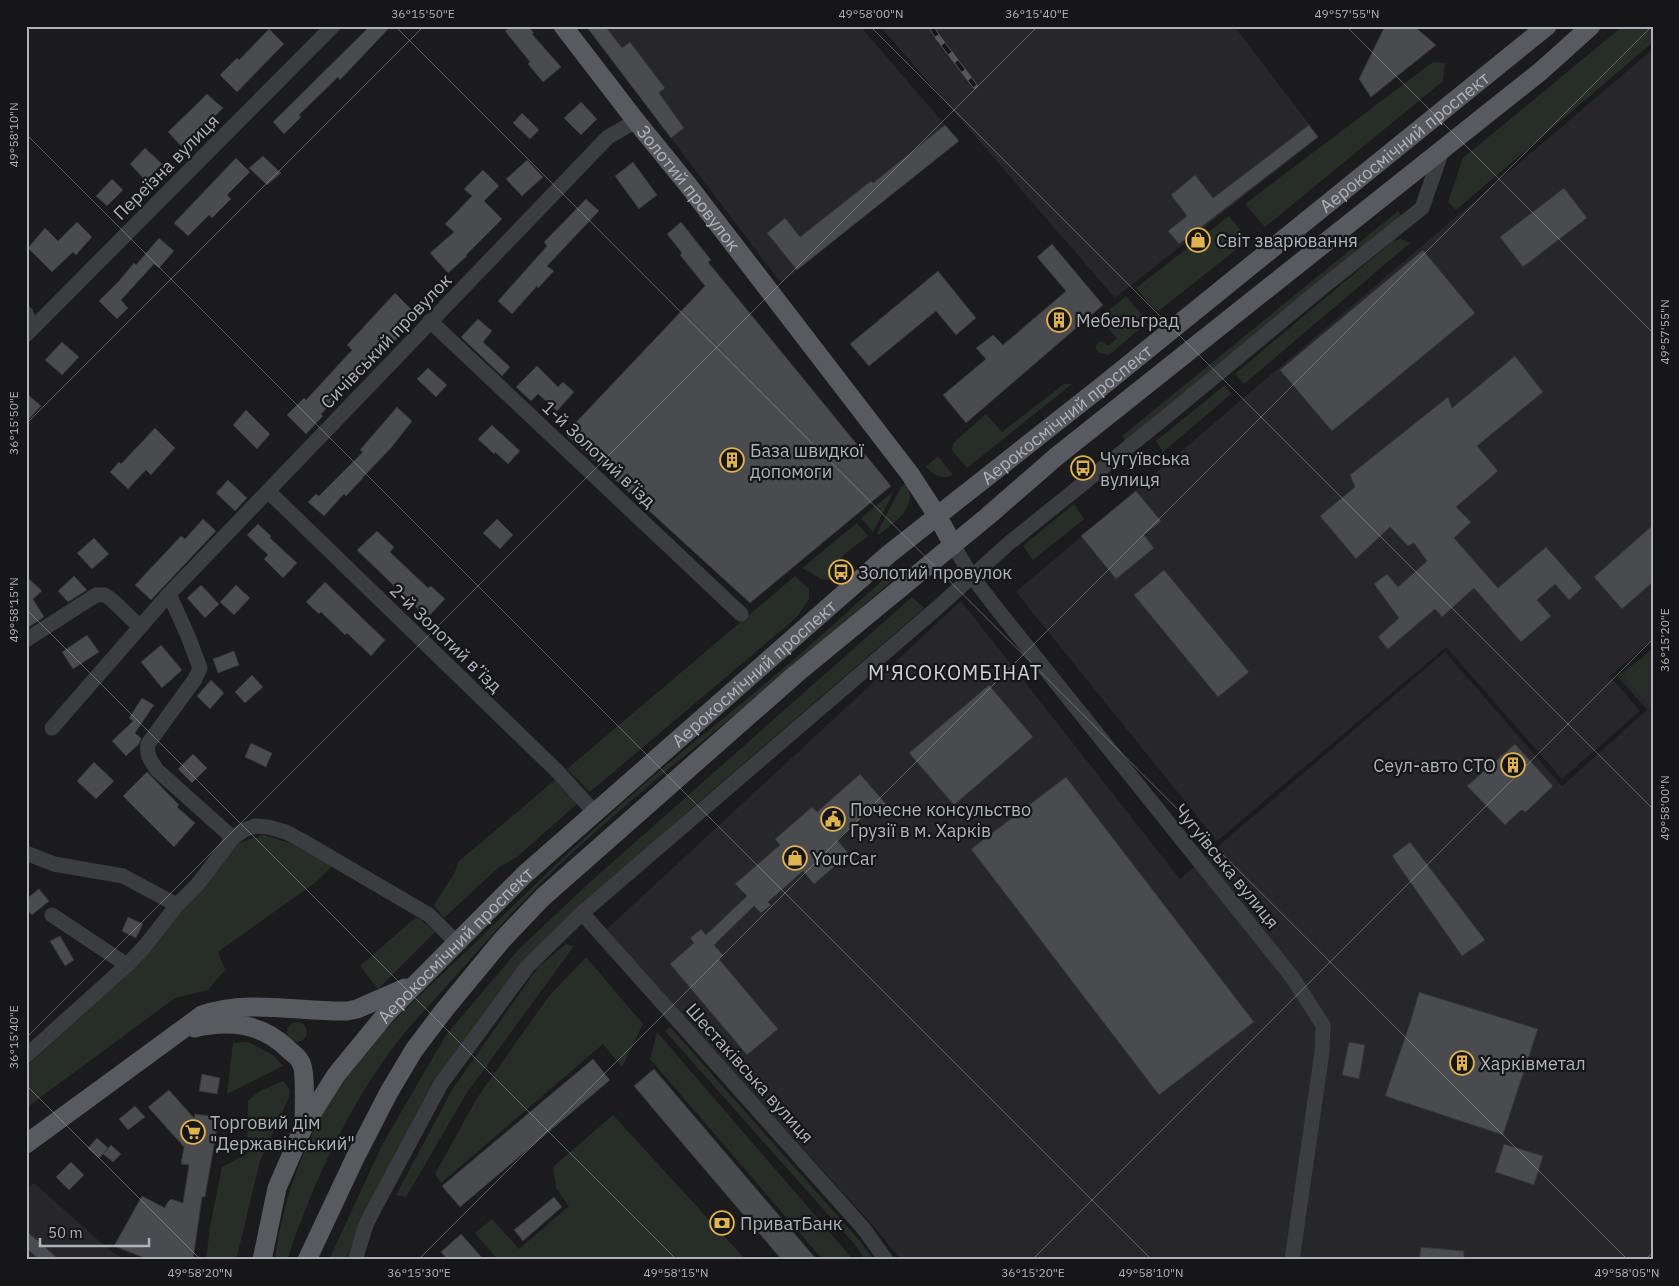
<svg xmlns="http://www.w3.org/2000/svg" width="1679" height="1286" font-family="'IBM Plex Sans',sans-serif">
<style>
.built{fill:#27272a}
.green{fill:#272e28}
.building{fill:#4a4b4f;stroke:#353538}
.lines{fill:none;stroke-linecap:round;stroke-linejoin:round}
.minor{stroke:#3c3d41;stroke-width:15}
.major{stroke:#595a60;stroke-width:19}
.rail-casing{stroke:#55575c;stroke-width:5.5}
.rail{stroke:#161618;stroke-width:4;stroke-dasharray:11;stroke-linecap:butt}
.ticks{fill:none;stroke:#afb2bb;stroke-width:1;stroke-opacity:0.45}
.labels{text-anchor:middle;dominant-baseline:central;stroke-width:4.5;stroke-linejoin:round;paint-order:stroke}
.street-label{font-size:18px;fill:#afb2bb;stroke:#161618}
.poi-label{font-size:18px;fill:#afb2bb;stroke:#161618;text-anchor:start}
.quarter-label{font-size:20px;letter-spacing:1px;fill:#cfd1d7;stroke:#161618}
.neatline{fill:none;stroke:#afb2bb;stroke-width:2}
.ticks-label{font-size:12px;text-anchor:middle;fill:#afb2bb}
</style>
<rect width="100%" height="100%" fill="#1b1b1d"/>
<path class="built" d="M586,26h274l99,115 -178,142z
M880,26h354l85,111 -204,161z
M1653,49v590l-43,37 30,35 -78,68 -116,-132 -229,194 -201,-249z
M961,601l219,278 265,-227 117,134 85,-76 -30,-34 36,-26v610h-752l-25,-31 -271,-298z
M34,1183l73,65 17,12h-98v-71z"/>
<path class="green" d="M1623,26h30v16l-197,168 -8,-8 15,-44z
M1433,62l12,1 -2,18 -178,146 -20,-23z
M1398,211l4,6 -275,226 -5,-7z
M1229,216l16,20v5l-3,4 -81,64 -3,2 -5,-3 -17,-20z
M1401,239l9,4 -166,141 -9,-10 158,-133z
M1126,296l16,19 2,10 -35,30 -10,-2 -3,-4v-4l5,-4 7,5 9,-8 -18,-19z
M1064,384h8l-105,84 -15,-18 1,-7 33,-29 16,18z
M1225,385l6,9 -68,58 -7,-11z
M938,456l15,19c-12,5 -19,0 -27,-8z
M907,483c11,26 -11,37 -28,52l-2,-2 24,-46z
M894,491l-21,41 -12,-14z
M1074,504l10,15 -51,41 -10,-14z
M857,523l11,13c-12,10 -39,26 -38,44l-9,-1 -19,-11z
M890,574l4,5c-48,42 -96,83 -145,124 -60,49 -120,98 -177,150 -42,39 -81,82 -118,125 -23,26 -48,50 -67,78 -44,61 -76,133 -100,204h-12c7,-59 29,-118 61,-168 35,-56 94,-105 141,-151 54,-53 108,-105 165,-155 43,-38 88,-72 131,-109 40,-33 78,-69 117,-103z
M795,576l14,13v10l-12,18 -207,175 -23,-23z
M912,597l12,11 -230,198 -172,157 -161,257 -15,40h-17l53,-115 64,-110 73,-86 69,-65z
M1653,648v62l-31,-35z
M556,779l22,24 -61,54 -18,10 -55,51 -10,-13 21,-33 3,-10z
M263,835l28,8 41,23 -16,16 -98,70 7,18 -17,20 -33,8 -149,110v-41l96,-88 117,-136z
M415,918l5,1 15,13 -57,57 -18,-23z
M566,944l8,2 -108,148 -60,103 -10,-2 56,-105 86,-123z
M586,957l57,67 -21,43 -19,-23 -162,139 -6,-9 42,-76 72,-102z
M287 1032a10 10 0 1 1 20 0a10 10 0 1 1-20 0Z
M670,1027l189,213 15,20h-9l-8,-13 -192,-216z
M657,1032l193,224 2,4h-29l-173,-201z
M248,1042l25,13 10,11 -56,28 6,-51z
M283,1081l7,9 -1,7 -29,64 -24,99h-30l4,-33 12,-60 25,-13 1,-53 12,-10z
M613,1115l133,145h-248l-23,-27 17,-14 27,30 50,-43 -13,-18 -3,-21z"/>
<path class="building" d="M370,26h21l-51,54 -2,-3 -39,38 2,2 -17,17 -11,-12z
M512,26h16l6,7 -2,1 29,33 -18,15 -15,-18 2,-2 -25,-31z
M586,26h19l17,22 8,-6 35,46 -6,5 25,35 -13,10z
M1385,26h29l22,19 -65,52 -12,-18z
M269,29l15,15 -47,48 -17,-17 17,-17 2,2z
M207,94l16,14 -13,13 -2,-1 -26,27 -14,-15z
M581,102l16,17 -16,16 -17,-17z
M522,113l17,17 -9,9 -17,-16z
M945,125l14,16 -162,129 -30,-37 18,-15 15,19 71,-56 2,2z
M1309,125l9,12 -139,107 -11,-13 19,-15 -16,-21 24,-20 18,23z
M145,148l17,16 -16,17 -16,-17z
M263,156l18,17 -14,12 -18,-17z
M236,158l14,14 -23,23 4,4 -19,19 -3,-3 -21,21 -14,-13z
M527,160l16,17 -21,19 -16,-17z
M633,162l24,33 -18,14 -24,-33z
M483,170l16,16 -15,15 18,18 -36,36 1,1 -19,17 -18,-20 24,-21 -9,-8 27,-28 -8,-7z
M112,179l11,11 -16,16 -11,-10z
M1564,188l23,30 -64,49 -23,-30z
M586,199l13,12 -52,55 7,5 -16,17 -1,-2 -25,28 -14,-13 49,-55 -3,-4z
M77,222l15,15 -16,18 -3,-3 -21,20 -24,-24 17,-20 13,13z
M681,222l30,38 -3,2 183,224 -141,117 -185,-169 140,-148 -25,-31 2,-2 -15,-19z
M159,238l15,13 -15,17 -5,-4 -33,36 7,8 -11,11 -18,-18 19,-19 16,-19 2,2z
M1052,244l51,61 -137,118 -23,-28 43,-36 -10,-11 17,-13 10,10 63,-54 -29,-34z
M1423,250l52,63 -143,118 -52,-61z
M938,271l38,47 -20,17 -20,-24 -67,55 -19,-22z
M395,293l23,23 -66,71 -3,-3 -28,30 2,2 -17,18 -19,-19 17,-17 2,2 46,-50 -5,-5z
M478,319l14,12 -9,11 27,25 -8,9 -41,-39z
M62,342l17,15 -17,18 -17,-15z
M1515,356l28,36 -66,54 21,25 -42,36 15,15 -17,16 44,50 48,-41 36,41 -13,12 -14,-16 -18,16 14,16 -30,26 -47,-54 -32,29 -7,-8 -47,40 -10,-12 21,-19 -25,-34 13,-10 11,13 29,-26 -13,-18 -6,3 -18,-19 -34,32 -36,-43 35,-29 -5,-12 98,-78 4,11z
M537,366l21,21 5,-5 11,10 -17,19 -19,-17 -7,7 -15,-14z
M428,368l19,17 -11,12 -19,-18z
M26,393l15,13 -15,16z
M397,407l15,14 -21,27 -28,29v1l-17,18 -2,-2 -20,22 -16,-14 8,-8 3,2 44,-44 -3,-2z
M246,410l24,24 -13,15 -24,-24z
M492,425l28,26 -12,13 -13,-12 -1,2 -16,-15z
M155,428l20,20 -24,27 -5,-5 -18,19 -18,-17 9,-10 2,2z
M228,480l19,18 -12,13 -19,-18z
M1136,491l25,30 -17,14 10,13 -38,31 -35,-43z
M203,519l13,12 -65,69 -16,-15 46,-49 4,3z
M497,519l16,16 -13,14 -17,-16z
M258,524l13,12 -1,2 27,25 -14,15 -19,-19 4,-4 -21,-20z
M1653,525v57l-31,27 -28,-32z
M377,531l17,16 -4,5 38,36 3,-2 14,13 -18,19 -70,-68z
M94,538l15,16 -17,15 -15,-16z
M1164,570l85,102 -31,25 -84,-102z
M26,576l16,15 -9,8 11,18 -18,12z
M74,576l13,14 -19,12 -10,-11z
M325,582l60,58 -14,16 -24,-23 -2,2 -24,-23 -2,2 -13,-12z
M201,585l18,19 -14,14 -18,-20z
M236,585l14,13 -16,17 -14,-13z
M87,635l12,17 -26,17 -11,-17z
M161,645l21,25 -20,18 -21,-26z
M234,651l5,14 -21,8 -5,-14z
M252,675l11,12 -18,16 -10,-11z
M211,680l13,13 -14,16 -13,-13z
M989,685l44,52 -79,68 -45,-52z
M142,698l12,7 -19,28 6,5 -2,6 -13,12 -14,-15 21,-20 -4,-3z
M251,743l21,10 -6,14 -21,-10z
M1515,744l38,42 -27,26 -5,-2 -16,15 -38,-39z
M193,754l14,14 -15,15 -14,-14z
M94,762l20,19 -18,18 -19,-18z
M147,772l32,33 -2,2 18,16 -21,24 -51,-51z
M860,774l26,30 -9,8 -4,-4 -36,32 12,14 -35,30 -11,-13 -35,31 3,3 -10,8 -7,-7 -40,39 9,10 -4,4 59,70 -31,26 -77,-91 24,-21 -4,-5 11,-9 5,6 41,-39 -12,-12 45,-39 -5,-6 37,-32 5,5z
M1066,777l188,245 -95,73 -188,-246z
M1410,842l75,98 -23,16 -70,-100z
M39,889l10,12 -17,14 -6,-6v-10z
M128,917l15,7 -7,14 -14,-7z
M60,936l14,24 -9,6 -15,-25z
M1419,992l119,37 -35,106 -118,-39 26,-76z
M1349,1042l16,3 -6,34 -17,-4z
M593,1059l17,21 -150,127 -18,-21z
M654,1069l163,191h-35l-105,-123 -43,-51z
M202,1074l18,4 -3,16 -18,-3z
M169,1090l25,28 1,-4 24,3 -14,80h-3l-9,63h-43l-36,-14 28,-50 23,12 2,-5 4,-4 12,4 6,-38 -8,-1 3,-17 -36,-40z
M135,1106l10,11 -17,13 -9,-11z
M97,1138l11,10 -4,5 7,-8 10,9 -8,8 -10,-8 -4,4 -11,-10z
M1504,1144l39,12 -9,29 -39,-13z
M71,1162l13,13 -15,15 -13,-13z
M554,1197l8,10 -39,34 -9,-11z
M26,1231l16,13 17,16h-19l-14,-12z
M461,1234l23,26h-36l-7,-8z
M1421,1247l43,4v9h-45z"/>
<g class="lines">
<path class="minor" d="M26,313l6,16
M430,321l311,293
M26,335l307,-309
M268,491l290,281 37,41
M953,545l18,30 22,29 299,373 31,48 -1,27 -30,208
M169,594l19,42 12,32 -5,11 -47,65c-2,11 3,17 9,26l76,68
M26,640l70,-45h9l7,5 28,27
M52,728l117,-134 439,-457 28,-16
M26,853l28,11 69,12 54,29
M582,913l282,316 22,31
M52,915l75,50 18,-19 32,-41 20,-20 36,-47 11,-8 11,-4 13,1 18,5 15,8 128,75 27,27
M26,1056l101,-91
M355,1260l11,-35 8,-16 67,-125 86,-117 55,-54 355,-305 71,-64 159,-128 156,-129 99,-79 21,-60"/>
<g class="major">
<path id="s1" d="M563,26l73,95 52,64 222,289 28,43 15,28"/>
<path d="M194,1028c34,-8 68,-5 94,21 4,4 11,8 13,14 5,8 3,50 3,61"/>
<path d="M26,1144l176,-129c47,-16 97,-3 145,-4l10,-2 48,-21"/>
<path id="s2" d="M262,1260l15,-72 27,-62 32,-51 50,-61 138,-139 365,-321 217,-171 441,-357"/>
<path d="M307,1260l48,-102 34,-66 25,-42 31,-41 57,-69 41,-43 253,-223 192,-158 69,-60 484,-385 50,-45"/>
</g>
<g class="rail-casing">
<path id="rail" d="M931,26l6,10 38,50"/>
</g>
<use href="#rail" class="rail"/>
</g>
<path class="ticks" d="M395,26l1233,1234M870,26l783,783M1346,26l307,307M26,134l1126,1126M26,424l398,-398M26,609l651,651M26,1038l1012,-1012M26,1085l175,175M418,1260l1234,-1234M1032,1260l621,-621M1645,1260l8,-8"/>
<defs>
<g id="shop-ring" transform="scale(1.25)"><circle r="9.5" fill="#161618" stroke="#dfb351" stroke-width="1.5"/><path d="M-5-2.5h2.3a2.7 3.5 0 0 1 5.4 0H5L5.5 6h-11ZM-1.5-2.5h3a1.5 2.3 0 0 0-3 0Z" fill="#dfb351"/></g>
<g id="building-ring" transform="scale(1.25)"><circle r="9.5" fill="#161618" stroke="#dfb351" stroke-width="1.5"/><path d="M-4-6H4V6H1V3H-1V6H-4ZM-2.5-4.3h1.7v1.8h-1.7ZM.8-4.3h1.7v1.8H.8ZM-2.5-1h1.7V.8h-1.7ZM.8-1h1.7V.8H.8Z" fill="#dfb351"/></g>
<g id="bus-ring" transform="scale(1.25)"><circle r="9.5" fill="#161618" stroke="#dfb351" stroke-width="1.5"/><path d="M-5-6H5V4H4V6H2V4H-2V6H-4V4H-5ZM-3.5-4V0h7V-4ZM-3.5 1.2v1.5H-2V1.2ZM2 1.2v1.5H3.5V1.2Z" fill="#dfb351"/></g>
<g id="civic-ring" transform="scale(1.25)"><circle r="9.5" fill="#161618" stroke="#dfb351" stroke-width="1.5"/><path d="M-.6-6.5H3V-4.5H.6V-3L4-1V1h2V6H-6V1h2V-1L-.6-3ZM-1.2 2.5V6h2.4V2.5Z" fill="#dfb351"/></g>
<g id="supermarket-ring" transform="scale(1.25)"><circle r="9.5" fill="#161618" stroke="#dfb351" stroke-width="1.5"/><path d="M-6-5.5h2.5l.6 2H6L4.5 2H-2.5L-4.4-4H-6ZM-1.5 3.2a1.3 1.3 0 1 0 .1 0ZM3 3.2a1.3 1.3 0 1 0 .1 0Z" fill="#dfb351"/></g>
<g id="bank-ring" transform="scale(1.25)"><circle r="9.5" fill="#161618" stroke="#dfb351" stroke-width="1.5"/><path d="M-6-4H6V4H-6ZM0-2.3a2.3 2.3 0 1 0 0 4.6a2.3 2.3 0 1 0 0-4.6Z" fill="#dfb351"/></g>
</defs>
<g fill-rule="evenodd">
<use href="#shop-ring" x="1198" y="240"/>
<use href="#building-ring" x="1059" y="320"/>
<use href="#building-ring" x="732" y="460"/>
<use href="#bus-ring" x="1083" y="468"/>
<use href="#bus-ring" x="841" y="572"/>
<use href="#building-ring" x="1513" y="765"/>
<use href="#civic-ring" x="833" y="819"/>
<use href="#shop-ring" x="795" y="858"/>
<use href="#building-ring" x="1462" y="1063"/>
<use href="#supermarket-ring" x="193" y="1132"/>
<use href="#bank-ring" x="722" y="1223"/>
</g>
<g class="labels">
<g class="street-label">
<text stroke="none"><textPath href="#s2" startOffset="1622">Аерокосмічний проспект</textPath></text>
<text transform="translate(166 167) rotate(-45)">Переїзна вулиця</text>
<text stroke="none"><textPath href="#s1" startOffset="205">Золотий провулок</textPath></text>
<text transform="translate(386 341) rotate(-46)">Сичівський провулок</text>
<text stroke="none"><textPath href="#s2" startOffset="1188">Аерокосмічний проспект</textPath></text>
<text transform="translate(599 454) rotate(43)">1-й Золотий в’їзд</text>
<text transform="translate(446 638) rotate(44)">2-й Золотий в’їзд</text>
<text stroke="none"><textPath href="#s2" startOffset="782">Аерокосмічний проспект</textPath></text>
<text transform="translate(1227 866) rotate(51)">Чугуївська вулиця</text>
<text stroke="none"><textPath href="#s2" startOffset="378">Аерокосмічний проспект</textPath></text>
<text transform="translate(750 1073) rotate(48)">Шестаківська вулиця</text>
</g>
<g class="poi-label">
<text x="1216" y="240">Світ зварювання</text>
<text x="1076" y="320">Мебельград</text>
<text x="750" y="450">База швидкої<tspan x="750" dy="21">допомоги</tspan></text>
<text x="1100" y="458">Чугуївська<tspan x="1100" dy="21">вулиця</tspan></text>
<text x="858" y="572">Золотий провулок</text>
<text x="1496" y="765" text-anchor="end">Сеул-авто СТО</text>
<text x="850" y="809">Почесне консульство<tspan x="850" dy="21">Грузії в м. Харків</tspan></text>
<text x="812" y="858">YourCar</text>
<text x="1480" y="1063">Харківметал</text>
<text x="210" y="1122">Торговий дім<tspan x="210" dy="21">"Державінський"</tspan></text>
<text x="740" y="1223">ПриватБанк</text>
</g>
<g class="quarter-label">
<text x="955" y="672">М'ЯСОКОМБІНАТ</text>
</g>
</g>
<rect width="1679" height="1286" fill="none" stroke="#161618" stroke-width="55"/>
<path d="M40 1238v8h109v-8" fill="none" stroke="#afb2bb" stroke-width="2.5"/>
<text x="48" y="1238" font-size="15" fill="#afb2bb" stroke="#161618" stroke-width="4" paint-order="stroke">50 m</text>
<rect x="28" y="28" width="1624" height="1230" class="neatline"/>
<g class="ticks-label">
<text x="423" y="18">36°15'50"E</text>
<text x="871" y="18">49°58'00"N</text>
<text x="1037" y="18">36°15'40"E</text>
<text x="1347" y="18">49°57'55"N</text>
<text transform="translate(14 135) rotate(-90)" y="4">49°58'10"N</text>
<text transform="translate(1665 332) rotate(-90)" y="4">49°57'55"N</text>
<text transform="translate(14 423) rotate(-90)" y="4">36°15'50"E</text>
<text transform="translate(14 610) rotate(-90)" y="4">49°58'15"N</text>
<text transform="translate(1665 640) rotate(-90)" y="4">36°15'20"E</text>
<text transform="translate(1665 808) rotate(-90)" y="4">49°58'00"N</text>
<text transform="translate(14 1037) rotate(-90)" y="4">36°15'40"E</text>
<text x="200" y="1277">49°58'20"N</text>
<text x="419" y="1277">36°15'30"E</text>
<text x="676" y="1277">49°58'15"N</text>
<text x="1033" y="1277">36°15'20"E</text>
<text x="1151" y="1277">49°58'10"N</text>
<text x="1627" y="1277">49°58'05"N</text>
</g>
</svg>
